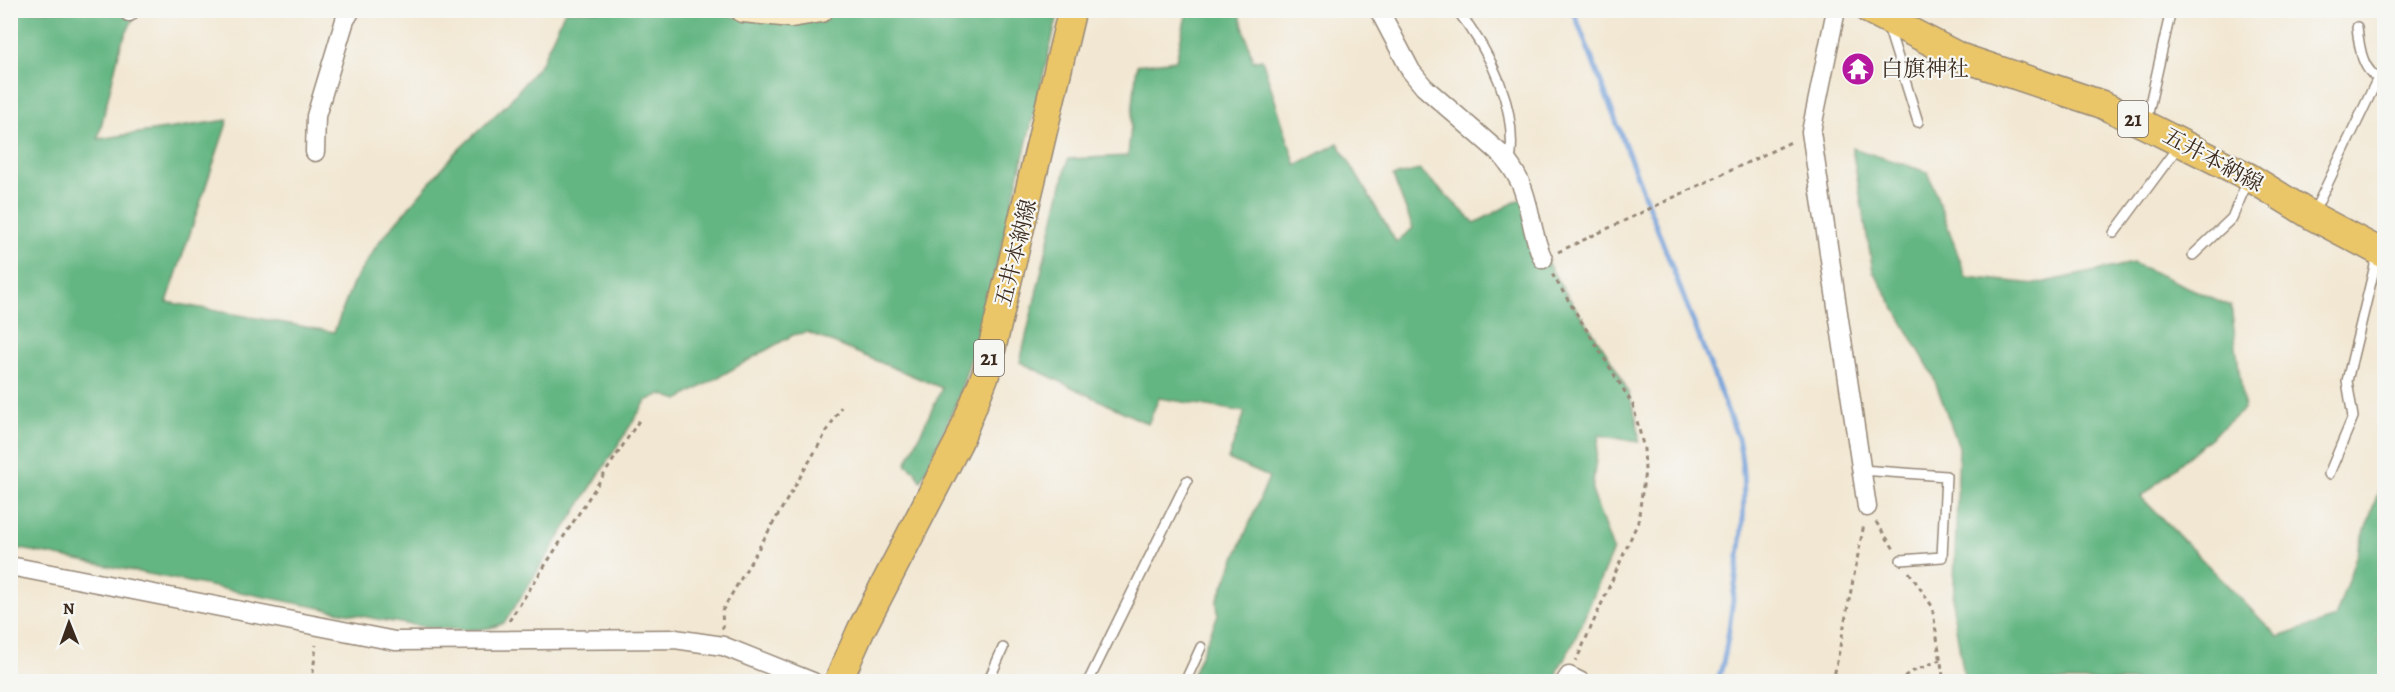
<svg xmlns="http://www.w3.org/2000/svg" width="2395" height="692" font-family="Alegreya,'Noto Serif JP',serif">
<style>
.forest{fill:#64b682;stroke:#507050;stroke-width:1.5}
.lines{fill:none;stroke-linecap:round;stroke-linejoin:round}
.stream{stroke:#6f9ed8;stroke-width:5}
.lane-casing{stroke:#968878;stroke-width:12}
.street-casing{stroke:#968878;stroke-width:21}
.secondary-casing{stroke:#968878;stroke-width:27}
.primary-casing{stroke:#968878;stroke-width:30}
.path{stroke:#968878;stroke-width:3;stroke-dasharray:4.5 4.5;stroke-linecap:butt}
.lane{stroke:#fff;stroke-width:9}
.street{stroke:#fff;stroke-width:18}
.secondary{stroke:#f7e8c3;stroke-width:24}
.primary{stroke:#ebc669;stroke-width:27}
.labels{text-anchor:middle;dominant-baseline:central;stroke-width:4.5;stroke-linejoin:round;paint-order:stroke}
.shield{fill:#f6f6f2;stroke:#73675e;stroke-width:1.5}
.shield-label{font-size:21px;font-weight:bold;fill:#3b2a1e}
.poi-label{font-size:22px;fill:#3b2a1e;stroke:#f6f6f2;text-anchor:start}
.street-label{font-size:22px;fill:#3b2a1e;stroke:#f6f6f2}
</style>
<rect width="100%" height="100%" fill="#f6f6f2"/>
<filter id="ink" filterUnits="userSpaceOnUse"><feTurbulence type="fractalNoise" baseFrequency=".0167" numOctaves="2"/><feDisplacementMap in="SourceGraphic" scale="12" xChannelSelector="R" yChannelSelector="G"/><feConvolveMatrix kernelMatrix="1 2 1 2 8 2 1 2 1" color-interpolation-filters="sRGB"/></filter>
<filter id="wash" filterUnits="userSpaceOnUse"><feTurbulence type="fractalNoise" baseFrequency=".008" numOctaves="4" result="noise"/><feDisplacementMap in="SourceGraphic" scale="24" xChannelSelector="R" yChannelSelector="G"/><feGaussianBlur stdDeviation="1.35" result="paint"/><feColorMatrix in="noise" values="0 0 0 0 0 0 0 0 0 0 0 0 0 0 0 0 0 1.4 0 .05"/><feComposite in="paint" operator="in"/></filter>
<g filter="url(#wash)">
<rect width="100%" height="100%" fill="#f2e7d2"/>
<path class="forest" d="M705,10c38,12 95,16 132,0l222,1 -73,298 -28,90 -37,82 -6,-10 -9,-7 36,-76 -135,-56 -14,3 -115,65 -17,-6 -15,7 -141,221c-25,16 -89,3 -118,-1l-376,-74 -1,-536h127l-16,33 -23,95 130,-19 -61,182 167,30 19,-49 26,-41 76,-89 53,-50 33,-40 24,-52z
M1187,11h52l14,50 9,-2 34,107 42,-23 58,99 17,-14 -20,-52 27,-6 55,53 51,-27c5,18 9,39 17,57 28,63 94,116 96,189l-40,-7 -7,56 21,59 -41,96 -14,23 -1,12h-367l28,-66 -1,-14 52,-124 -41,-18 17,-47 -86,-14 -11,26 -128,-62 48,-203 60,-3 9,-91 39,-5z
M1852,148l76,24 38,105 70,7 97,-21 98,43 13,103 -103,88 137,140 57,-19 49,-143v145l-6,22 6,8v31h-419l-12,-71 6,-163 -27,-74 -59,-102z"/>
<g class="lines">
<path class="stream" d="M1573,10l165,428c12,55 3,106 -5,161 -4,28 -6,57 -16,83"/>
</g>
</g>
<g filter="url(#ink)">
<g class="lines">
<g class="lane-casing">
<path id="lane" d="M1457,10c34,42 61,98 53,153
M1888,26l30,96
M2357,27c2,19 5,48 27,53
M2146,122l25,-112
M2313,214l65,-136
M2114,233l66,-89
M2193,255l39,-37 16,-38
M1861,470l85,6 -4,81 -41,3
M2329,474l24,-57 -6,-36 31,-128
M988,682l15,-34
M1088,682l99,-201
M1185,682l16,-35"/>
</g>
<g class="street-casing">
<path id="street" d="M1379,10l32,61 13,16 77,67c7,8 14,18 19,28 11,24 11,52 23,77
M1836,10l-25,122 56,375
M129,12l1,-2
M315,152l1,-36 29,-96 6,-10
M10,566l385,75 280,-2 48,7 90,36
M1565,682l4,-6 12,6"/>
</g>
<g class="secondary-casing">
<path id="secondary" d="M743,10l48,5 30,-5"/>
</g>
<g class="primary-casing">
<path id="primary" d="M1869,10l91,47 141,47 44,21 104,52 63,39 72,38
M838,682l23,-52 98,-189 27,-68 86,-363"/>
</g>
<path class="path" d="M1558,252l235,-111
M1552,274l81,131 11,44 1,22 -7,51 -62,139
M1876,522l18,27
M1909,572l23,34 12,76
M509,621l131,-202
M723,629l-1,-18 119,-204
M312,682l4,-37
M1833,682l31,-158
M1897,682l12,-9 31,-13"/>
<use href="#lane" class="lane"/>
<use href="#street" class="street"/>
<use href="#secondary" class="secondary"/>
<use href="#primary" class="primary"/>
</g>
</g>
<defs>
<g id="temple-disc" transform="scale(1.725)"><circle r="9.5" fill="#b5179e" stroke="#f6f6f2"/><path d="M0-6L5-2H3V0L6.5 2.5H4V6H1.5V3h-3V6H-4V2.5H-6.5L-3 0V-2H-5Z" fill="#fff"/></g>
</defs>
<g fill-rule="evenodd">
<use href="#temple-disc" x="1858" y="69"/>
</g>
<g class="labels">
<g class="shield">
<rect x="2118" y="101" width="30" height="36" rx="4.5"/>
<rect x="974" y="340" width="30" height="36" rx="4.5"/>
</g>
<g class="shield-label">
<text x="2133" y="119">21</text>
<text x="989" y="358">21</text>
</g>
<g class="poi-label">
<text x="1881" y="69">白旗神社</text>
</g>
<g class="street-label">
<text transform="translate(2213 160) rotate(28)">五井本納線</text>
<text transform="translate(1016 253) rotate(-76)">五井本納線</text>
</g>
</g>
<rect width="2395" height="692" fill="none" stroke="#f6f6f2" stroke-width="36"/>
<g transform="translate(69 623) rotate(359)" stroke="#f6f6f2" stroke-width="4.5" paint-order="stroke">
<path d="M0-4.5L10 22L0 15L-10 22Z" fill="#3b2a1e"/>
<text y="-9" font-size="16" font-weight="bold" text-anchor="middle" fill="#3b2a1e">N</text>
</g>
</svg>
